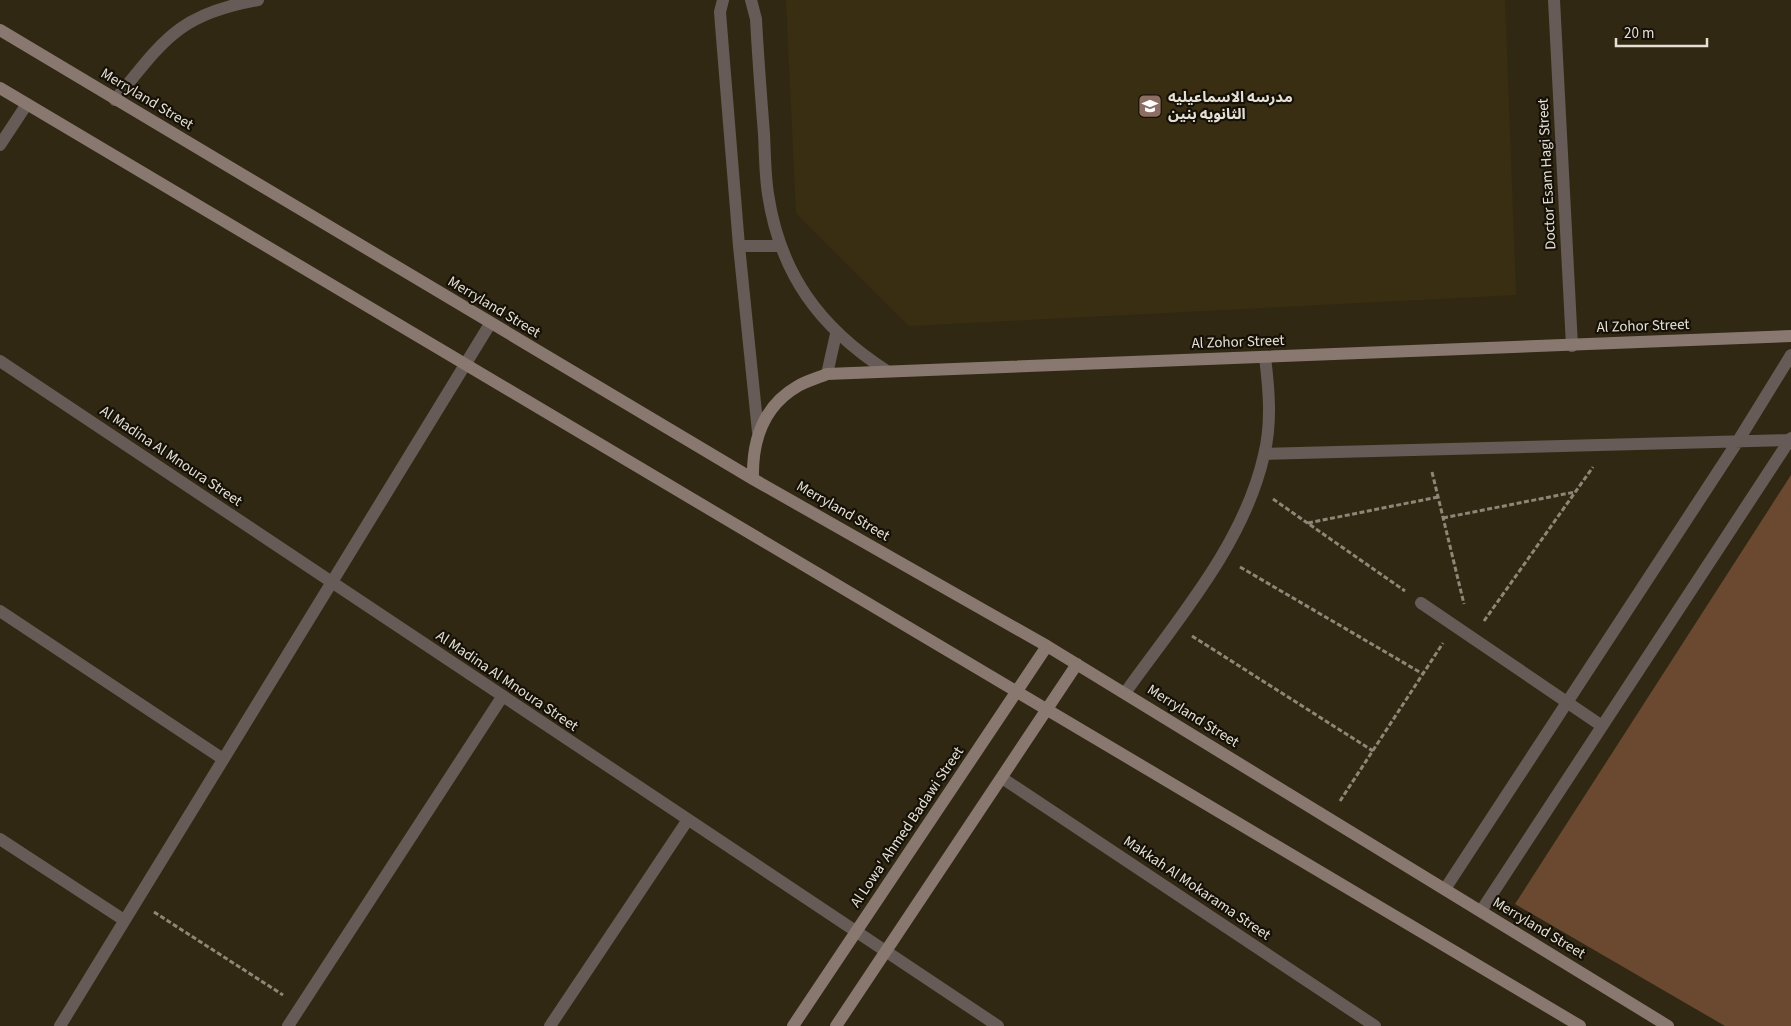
<svg xmlns="http://www.w3.org/2000/svg" width="1791" height="1026" font-family="'Source Sans 3','Noto Sans Arabic',sans-serif">
<style>
.built{fill:#3a2e12}
.building{fill:#6a4930}
.lines{fill:none;stroke-linecap:round;stroke-linejoin:round}
.path{stroke:#8e8676;stroke-width:3;stroke-dasharray:5 2.5;stroke-linecap:butt}
.street{stroke:#675b57;stroke-width:12}
.secondary{stroke:#897870;stroke-width:12}
.labels{text-anchor:middle;dominant-baseline:central;stroke-width:4.5;stroke-linejoin:round;paint-order:stroke}
.poi-label{font-size:15px;font-weight:bold;fill:#e6dfd3;stroke:#151108;text-anchor:start}
.street-label{font-size:15px;fill:#e6dfd3;stroke:#151108}
</style>
<rect width="100%" height="100%" fill="#312813"/>
<path class="built" d="M786,0h719l11,295 -607,31 -113,-113z"/>
<path class="building" d="M1791,475v551h-66l-210,-122z"/>
<g class="lines">
<path class="path" d="M1432,472l32,132
M1273,499l132,92
M1443,518l132,-26
M1308,523l130,-26
M1240,567l183,107
M1484,621l109,-154
M1192,636l181,115
M1340,801l103,-158
M154,912l129,83"/>
<path class="street" d="M723,0l-3,12 1,13 18,221 19,186
M751,0l5,19c2,39 5,77 8,115 1,20 1,41 4,60 12,80 52,134 119,177
M1554,0l18,346
M115,100c49,-60 63,-86 143,-100
M0,145l27,-41
M739,246h41
M0,361l998,665
M827,374l9,-40
M1265,454l525,-14
M1421,603l181,123
M0,611l223,148
M1125,693c52,-73 119,-149 139,-238 8,-32 5,-65 1,-98
M1002,778l373,248
M0,839l124,81
M1445,889l293,-448 53,-86
M1481,911l310,-473
M60,1026l430,-702
M288,1026l214,-329
M550,1026l137,-205"/>
<path class="secondary" d="M0,30l753,449 294,167 621,380
M0,88l1580,938
M753,479c-1,-38 10,-73 45,-93 8,-5 20,-8 29,-12l964,-38
M793,1026l254,-380
M836,1026l241,-362"/>
</g>
<defs>
<g id="school-square" transform="scale(1.25)"><rect x="-9" y="-9" width="18" height="18" rx="4" fill="#8d6e63" stroke="#151108"/><path d="M0-5L7-2L0 1L-7-2ZM-4 1L0 2.5L4 1V4Q0 6-4 4Z" fill="#fff"/></g>
</defs>
<g fill-rule="evenodd">
<use href="#school-square" x="1150" y="106"/>
</g>
<g class="labels">
<g class="poi-label">
<text x="1168" y="97">مدرسه الاسماعيليه<tspan x="1168" dy="17">الثانويه بنين</tspan></text>
</g>
<g class="street-label">
<text transform="translate(147 99) rotate(31)">Merryland Street</text>
<text transform="translate(1547 174) rotate(-93)">Doctor Esam Hagi Street</text>
<text transform="translate(494 307) rotate(31)">Merryland Street</text>
<text transform="translate(1643 326) rotate(-2)">Al Zohor Street</text>
<text transform="translate(1238 342) rotate(-2)">Al Zohor Street</text>
<text transform="translate(171 456) rotate(34)">Al Madina Al Mnoura Street</text>
<text transform="translate(843 511) rotate(30)">Merryland Street</text>
<text transform="translate(507 681) rotate(34)">Al Madina Al Mnoura Street</text>
<text transform="translate(1193 716) rotate(32)">Merryland Street</text>
<text transform="translate(907 827) rotate(-56)">Al Lowa' Ahmed Badawi Street</text>
<text transform="translate(1197 888) rotate(34)">Makkah Al Mokarama Street</text>
<text transform="translate(1539 928) rotate(31)">Merryland Street</text>
</g>
</g>
<path d="M1616 38v8h91v-8" fill="none" stroke="#e6dfd3" stroke-width="2.5"/>
<text x="1624" y="38" font-size="15" fill="#e6dfd3" stroke="#151108" stroke-width="4" paint-order="stroke">20 m</text>
</svg>
